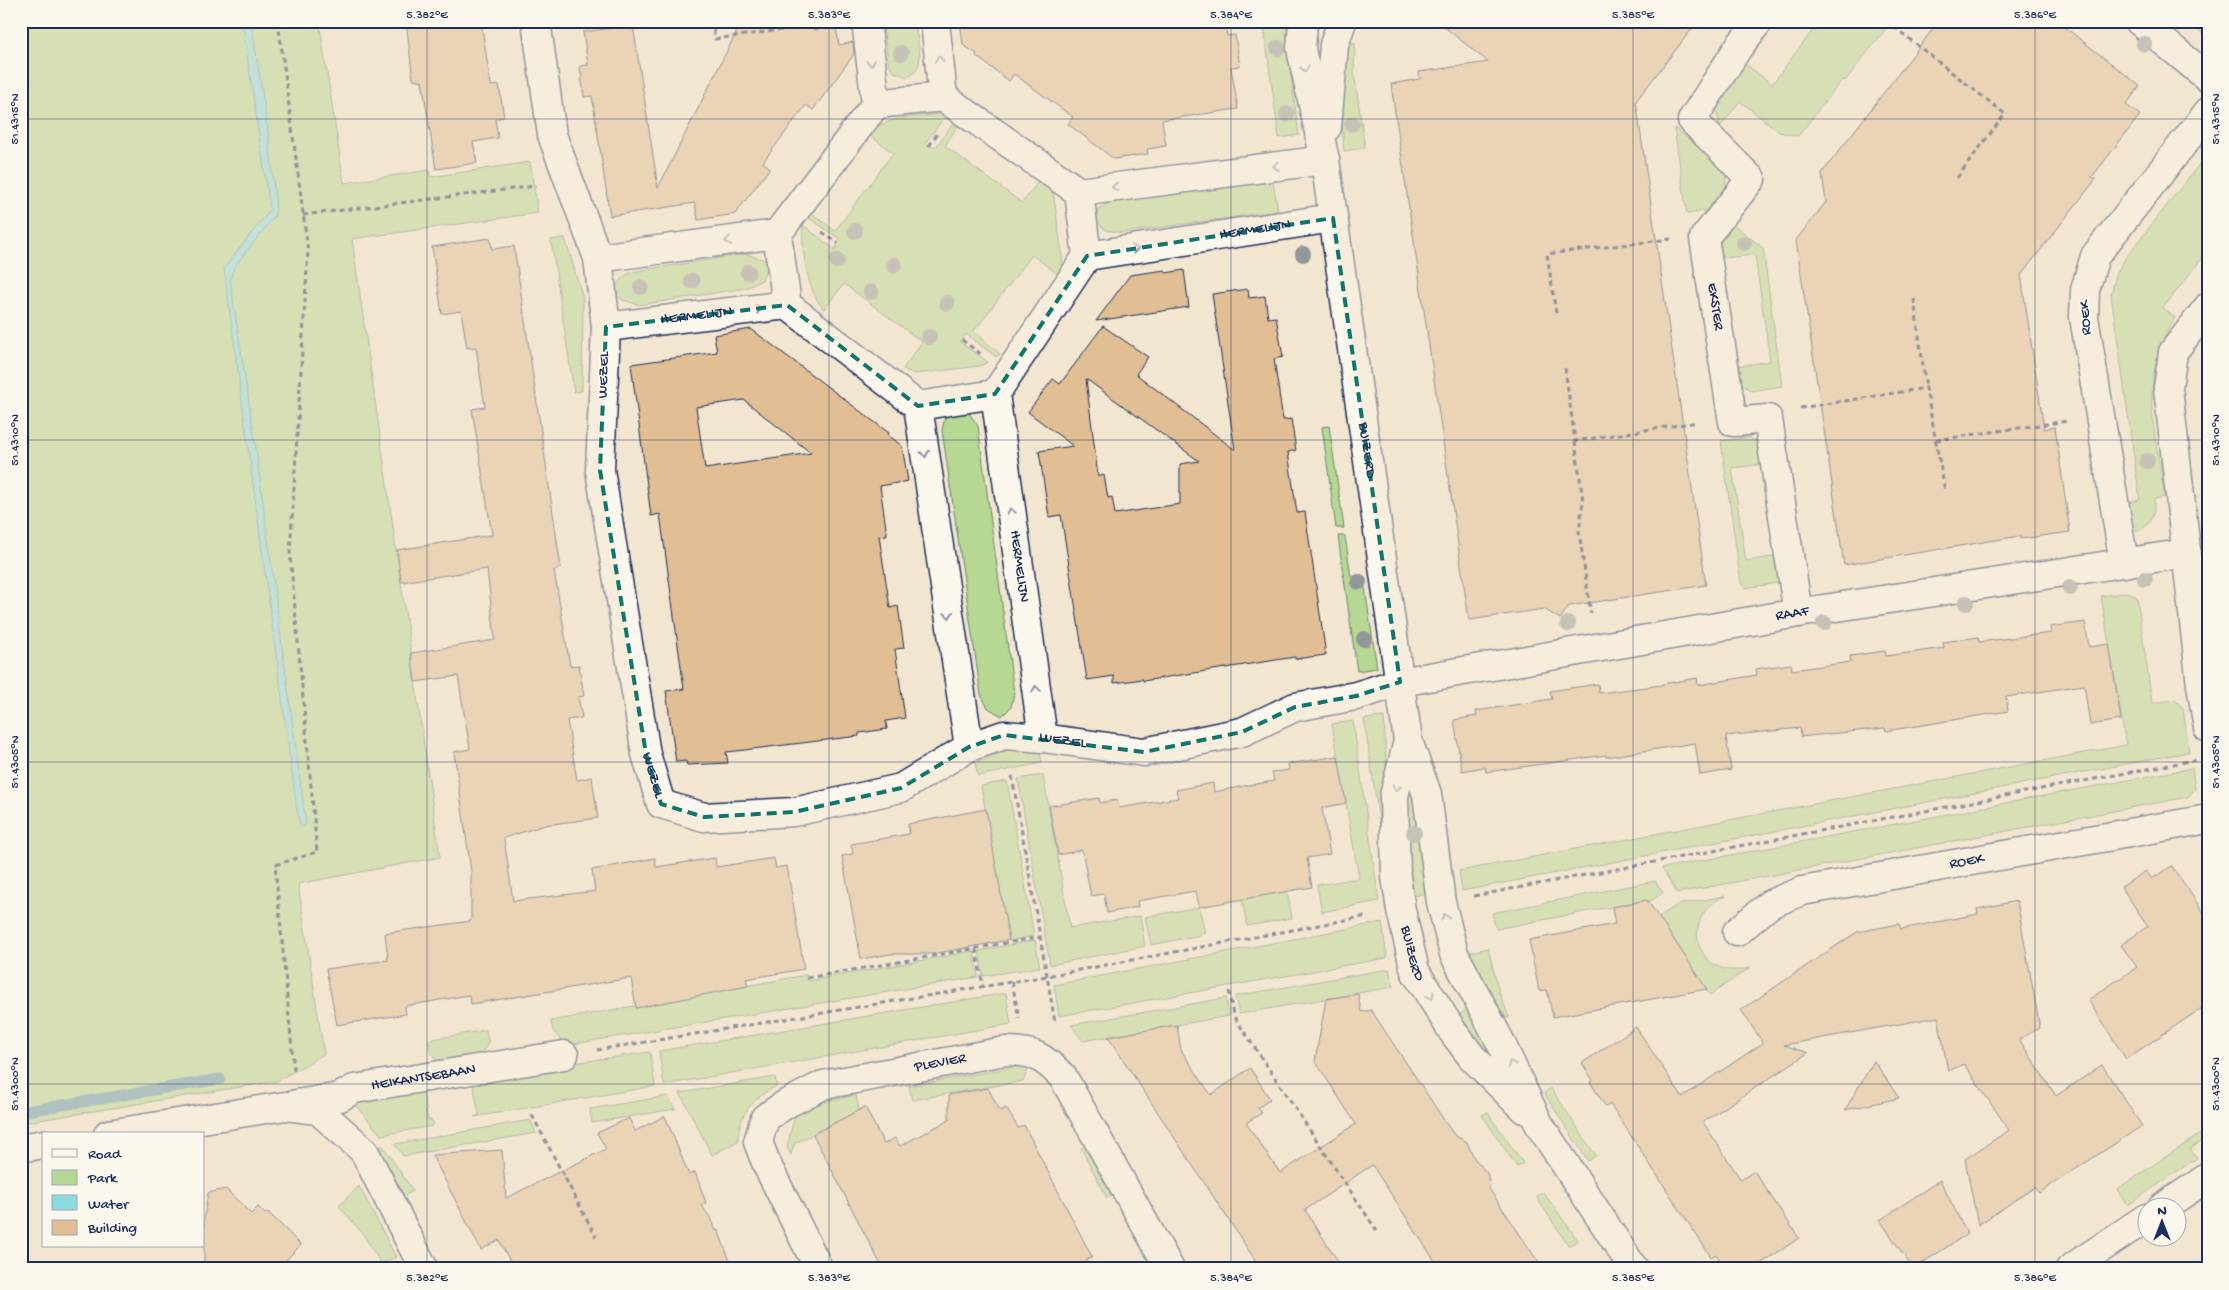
<svg xmlns="http://www.w3.org/2000/svg" width="2229" height="1290" font-family="'Gochi Hand',sans-serif">
<style>
.green{fill:#b6d892;stroke:#688478}
.water{fill:#8adbe0;stroke:#5e96ac}
.lines{fill:none;stroke-linecap:round;stroke-linejoin:round}
.stream{stroke:#5e96ac;stroke-width:11}
.building{fill:#e1be93;stroke:#1b2f5e;fill-rule:evenodd}
.minor-casing{stroke:#1b2f5e;stroke-width:31}
.path{stroke:#1b2f5e;stroke-width:3;stroke-dasharray:5 4;stroke-linecap:butt}
.minor{stroke:#fbf7ec;stroke-width:28}
.tree{fill:#929899}
.oneway{stroke:#8b93a5}
.marked{fill:none;stroke:#0f766e;stroke-width:4;stroke-dasharray:10 6;stroke-linejoin:round}
.ticks{fill:none;stroke:#1b2f5e;stroke-width:1;stroke-opacity:0.45}
.labels{text-anchor:middle;dominant-baseline:central;stroke-width:4;stroke-linejoin:round;paint-order:stroke}
.street-label{font-size:15px;fill:#1b2f5e;stroke:#fbf7ec}
.neatline{fill:none;stroke:#1b2f5e;stroke-width:2}
.ticks-label{font-size:12px;text-anchor:middle;fill:#1b2f5e}
</style>
<rect width="100%" height="100%" fill="#f3e6d1"/>
<filter id="ink" filterUnits="userSpaceOnUse"><feTurbulence type="fractalNoise" baseFrequency=".02" numOctaves="2"/><feDisplacementMap in="SourceGraphic" scale="10" xChannelSelector="R" yChannelSelector="G"/><feConvolveMatrix kernelMatrix="1 2 1 2 8 2 1 2 1" color-interpolation-filters="sRGB"/></filter>
<g filter="url(#ink)">
<path class="green" d="M21,21h298l25,162 85,-13 1,7 100,-15 8,51 -186,26 88,618 -142,27 26,170 -47,27 -256,42z
M882,21h32c3,18 14,47 -6,56l-14,-5 -5,-7z
M1263,21l24,1v25l12,88 -20,3z
M1820,21l71,1 -46,59 -3,-1 -44,56 -19,-4 -39,-31 -19,25 -2,-1 -3,-24 29,-37 27,20z
M2186,21h22v17z
M1346,41l9,2 -1,29 11,76 -21,3 -3,-41z
M948,113l-23,30 10,5 24,-33 3,4 -17,27 77,57 20,-26 7,8 5,12 9,66 -5,11 -26,-19 -58,76 26,23 -4,3 -30,-23 -6,8 28,20 -8,4 -66,8 -11,-5 19,-27 -78,-58 -20,25c-17,-17 -23,-60 -21,-84l32,25 5,-11 -34,-23 4,-4 25,19 58,-78 -26,-20c22,-18 54,-16 81,-20z
M1674,128l51,38 1,22 -20,23 -19,3z
M2208,153v98l-45,57 12,10c-38,63 -20,111 -10,179l-11,2c1,15 -2,26 -17,32l-9,-10 -4,-18 16,-3 -29,-206 5,-19 8,-15z
M1272,176l6,35 -156,22 -16,-3 -12,-10 4,-11 18,-10z
M1734,225l29,23 19,138 -31,5 -9,-7 -3,-18 31,-5 -15,-106 -32,3 -3,-16z
M565,238l18,60 -1,93 -8,1 -23,-152z
M746,254l19,6 3,6 -6,14 -16,8 -106,17 -17,-5 -6,-4c-4,-14 8,-22 19,-25z
M966,409l12,17 36,267 -3,14 -9,9 -14,-8 -7,-13 -39,-265 4,-17z
M1329,426l15,102h-8l-14,-101z
M1749,437l12,8 2,19 -31,4 14,93 32,-5 3,21 -3,6 -33,5 -4,-5 -20,-142z
M1338,536h7l6,41 12,-2 14,93 -20,3z
M2128,592l9,5 15,106 23,-3 8,8 6,44 -727,139 -3,-20 667,-126 -25,-149z
M1384,717l2,48 -5,68 -17,-114z
M1353,721l26,180 -57,11 -5,-27 42,-7 -27,-154z
M1009,750l31,2 2,11 -64,13 -3,-13z
M2192,768l3,21 -7,8 -511,96 -15,-25z
M1043,775l27,153 70,-12 5,30 -95,19 -32,-186z
M1007,781l27,155 -25,5 -28,-155z
M1408,785l6,1 13,107 -13,3 -4,-2 -5,-70z
M1655,881l8,12 -14,9 -2,-2 -151,29 -4,-16z
M1287,891l5,27 -45,8 -5,-27z
M1725,896c-51,23 -25,89 26,71l-41,28 -51,-78 18,-12z
M1199,907l6,27 -54,11 -6,-28z
M1382,922l5,36 -328,58 -5,-31z
M1035,940l5,27 -57,9 -4,-25z
M1488,948l11,44 10,25 -2,2 -17,-25 -22,-41z
M974,951l4,26 -411,68 -1,-4h-4l-9,-10 -2,-10 255,-46 2,6z
M1389,969l4,18 -154,27 -4,-18z
M1006,993l5,31 -347,61 -5,-34z
M1226,998l3,18 -146,25 -12,-16z
M1468,1008l24,29 3,29 -38,-49z
M486,1030l2,12 -7,13 -43,7 -8,-10 -2,-12z
M650,1052l5,34 -181,31 5,-2 -6,-32 94,-19z
M1015,1067l13,3 -5,11 -111,19 -3,-14z
M775,1077l2,9c-24,12 -39,28 -39,55l-26,14 -32,-62z
M1551,1088l45,68 -8,5 -44,-68z
M423,1091l5,29h3l3,4 -2,2 -51,9 -27,-31 6,-5z
M856,1095l3,15 -65,34 -3,11 -4,-8 8,-32 25,-12z
M668,1096l7,13 -83,14 -2,-14z
M1487,1112l36,51 -6,4 -35,-52z
M530,1120l6,13 -133,23 -8,-12z
M2208,1129v8l-18,12 7,9 -69,47 -11,-16z
M383,1146l30,45 -9,5 -15,-30 -3,1 -11,-20z
M1086,1146l30,48 -9,4 -26,-50z
M359,1186l37,71 -15,7 -18,-30 -24,-28z
M1543,1192l35,48 -9,6 -33,-49z"/>
<path class="water" d="M242,21h9l18,116 7,73 -2,7 -40,50 -4,13 25,162 49,368 2,14 -3,2h-3l-3,-16 -73,-542 46,-58z"/>
<g class="lines">
<path class="stream" d="M21,1112l199,-33"/>
</g>
<path class="building" d="M406,21h75l10,65 8,-1 5,32 -9,2 3,19 -25,4 4,21 -41,6 -14,-88 -9,-2z
M742,21h70l2,9 22,-3 3,18 14,-3 1,12 -41,56 -7,-5 -43,57 7,6 -35,46 -37,6 -3,-17 -85,13 -18,-120 -8,1 -4,-31 8,-1 -5,-33 50,-7 25,163z
M960,21h265l2,15 8,-1 5,31 -9,1 7,42 -76,11 4,26 -19,3 1,5 -34,5 -46,-35 5,-7 -29,-21 -30,-22 -5,7 -33,-25 1,-2 -14,-9z
M1437,21h261l-62,80 70,484 -137,21 -9,13 -16,-10 -75,11 -78,-536 29,-5 -1,-7 69,-10z
M1939,21h118l83,65 -14,19 14,10 -48,62 4,2 -75,96 23,154 11,-2 15,105 -50,7v-3l-176,29 -48,-325 30,-38 -4,-29z
M490,238l2,11 22,-3 47,322 -7,2 16,96 9,-1 5,31 -6,1 4,21 -15,2 10,60 15,-3 6,41 -53,7 -41,13 9,63 82,-10 -3,-21 63,-12 1,9 59,-9 1,9 58,-9 2,10 11,-2 17,103 -58,10 2,7 -112,22 -5,-30 -160,26 -2,-9 -64,11 1,8 -69,11 -11,-56 62,-9 -3,-27 86,-12v-50l-17,-119 16,-3 -12,-73 -43,6 -4,-29 84,-13 -8,-71 -86,13 -4,-32 95,-15 -20,-126 13,-2 -9,-60 -9,1 -6,-37 -19,3 -10,-67z
M1165,270l1,3 18,-3 5,37 -93,14 34,-46z
M1248,289l1,9 16,-2 3,22 8,-1 7,40 -9,2 9,61 8,-1 5,31 -8,2 9,61 8,-1 21,143 -31,4v-2l-152,24v-2l-29,4v-7l-27,4 -26,-165 -12,2 -10,-66 34,-5 -45,-34 25,-33 7,5 43,-58 45,31 -12,17 99,76 -23,-156zM1086,379l113,82 -19,3v40l-65,10 -3,-17 -4,1 -4,-23 -6,1z
M751,329l138,104 -1,2 14,11 6,35 -28,5 7,49 -8,1 11,72 8,-2 6,42 -9,1 10,69 -19,3 1,8 -28,4v3l-123,15 -10,1 2,11 -41,2 -1,-4 -10,1 -10,-71 18,-2 -24,-175 -9,2 -20,-152 86,-12 -3,-17zM744,400l67,53 -106,16 -9,-62z
M2085,622l4,25 20,-3 12,76 -31,5 -6,-40 -78,12 2,14 -122,20 -1,-3 -84,9 -1,-9 -74,8 5,34 -31,5 -5,-32 -89,14v-2l-120,17 -1,-5 -23,4 -8,-51 23,-4 -1,-5 76,-12 -2,-8 48,-7 1,9 63,-8v-1l35,-6 1,7 59,-10 -1,-6 35,-5 1,6 59,-8 -1,-6 35,-5 1,5 58,-8 -1,-6 35,-5 1,5 72,-9 -1,-6z
M1338,756l8,47 -24,5 8,46 -23,4 5,29 -113,20 -3,-16 -59,10 1,6 -31,6 -3,-19 -13,2 -9,-46 -24,5 -9,-49 50,-8 1,5 17,-3 2,8 59,-10 -2,-8 37,-7 1,9 30,-6 30,-5 -2,-9 17,-2 -1,-6z
M986,809l23,131 -77,14h-41l-30,5 -19,-103 11,-2 -2,-10 58,-10 -1,-10z
M2172,866l36,53v85l-82,55 -38,-59 49,-33 -16,-22 27,-19 -27,-39 25,-16 6,8z
M1647,900l60,89 -154,28 -6,-27 -8,1 -10,-51 86,-16 -3,-17z
M2017,901l23,127 -21,11 37,57 46,-31 40,61 -103,67 -4,-6 -57,38 -13,-66 44,-29 -45,-66 -16,7 -10,-54 -154,28 24,8 -105,69 38,58 13,-9 45,67 -46,31h-27l-10,-15 -5,3 -101,-153 -4,3 -16,-25 3,-2 -11,-17 54,-36 46,70 81,-54 -22,-33 116,-78 42,-8 2,5 77,-15 -1,-5z
M1358,994l3,18 10,-2 83,125 13,7 7,16 13,15 3,13 -2,1 55,82h-103l-68,-104 -67,45 38,59h-82l-153,-232 69,-12 4,25 30,45 39,-27 20,31 -12,9 4,5 -16,10 34,50 76,-49 -41,-63 11,-62z
M1874,1061l25,37 -54,12z
M988,1088l12,23 6,-3 12,20 6,-3 68,132 -6,3 5,9h-208l-70,-135 52,-27 19,37 11,-6 5,8 49,-26v-25z
M665,1116l24,59 6,-3 11,31 -5,2 11,15 4,11 2,-1 15,39h-219l-15,-29 -18,10 -49,-95 70,-5 4,48 100,-49 -9,-16 32,-15 6,13z
M1940,1180l27,54 -54,35 -33,-49z
M226,1189l25,25 7,-7 7,7 3,-2 33,33 -24,24h-73v-52l4,-24z"/>
<g class="lines">
<g class="minor-casing">
<g id="minor">
<path id="s1" d="M536,21l16,114 46,123 8,69 -6,143 46,284 15,50 43,13 90,-5 107,-24 68,-41 35,-12 39,3 101,14 98,-20 53,-25 61,-11 44,-14 398,-69 389,-60"/>
<path d="M866,21l10,83"/>
<path d="M935,21l8,76"/>
<path id="s2" d="M1303,21l-2,28 24,111 83,581 19,53 14,108 13,52 45,85 40,85 95,145"/>
<path id="s3" d="M1759,21l-21,27 -46,72 59,59 -47,59 29,184 35,-3 30,194"/>
<path d="M2139,21l69,57"/>
<path d="M1327,127l7,-82 8,-24"/>
<path d="M1079,192l246,-32"/>
<path id="s4" d="M1087,256l246,-38"/>
<path d="M598,258l179,-24"/>
<path d="M2208,307l-35,45 -5,36 33,297 7,43"/>
<path id="s5" d="M606,327l181,-22"/>
<path id="s6" d="M995,394l48,344"/>
<path d="M918,406l77,-12 92,-138 -8,-64 -136,-95 -67,7 -99,130 10,71 131,101 51,341"/>
<path d="M2124,563l-40,-246 1,-27 10,-34 113,-144"/>
<path id="s7" d="M1408,741l-14,55 2,81 5,33 14,61 38,61 19,25 52,52"/>
<path id="s8" d="M1737,932l33,-28 32,-13 406,-72"/>
<path id="s9" d="M296,1104l44,-7 14,-8 210,-34"/>
<path d="M108,1134l177,-28 33,4 46,41 60,118"/>
<path d="M21,1148l23,-4"/>
<path d="M2162,1208l46,-31"/>
<path id="s10" d="M819,1269l-52,-104 -9,-23 7,-24 21,-14 37,-19 182,-34c29,0 37,5 58,26l107,192"/>
<path d="M2070,1269l76,-51"/>
</g>
</g>
<path class="path" d="M278,21l30,230 -18,303 27,298 -42,13 19,206
M712,21l3,18 118,-16
M1894,27l111,87 -48,64
M929,146l8,-12
M303,215l233,-29
M822,232l16,11
M1914,299l12,89
M1556,313l-9,-59 124,-15
M962,340l20,15
M1565,368l10,73 123,-19
M1800,408l126,-20 19,103
M1936,440l131,-19
M1575,441l8,60 -4,31 12,82
M1012,776l43,246
M1474,896l721,-136
M976,949l7,38
M807,978l233,-41
M1012,982l7,36
M1229,991l4,24 144,216
M597,1050l450,-74 320,-60
M532,1115l64,122"/>
<use href="#minor" class="minor"/>
</g>
<g class="tree">
<circle cx="2144" cy="44" r="8"/>
<circle cx="1278" cy="48" r="8"/>
<circle cx="901" cy="53" r="8"/>
<circle cx="1287" cy="114" r="8"/>
<circle cx="1352" cy="124" r="8"/>
<circle cx="855" cy="231" r="8"/>
<circle cx="1744" cy="243" r="8"/>
<circle cx="1303" cy="254" r="8"/>
<circle cx="837" cy="261" r="8"/>
<circle cx="894" cy="265" r="8"/>
<circle cx="748" cy="272" r="8"/>
<circle cx="692" cy="281" r="8"/>
<circle cx="641" cy="287" r="8"/>
<circle cx="871" cy="292" r="8"/>
<circle cx="947" cy="303" r="8"/>
<circle cx="929" cy="337" r="8"/>
<circle cx="2147" cy="461" r="8"/>
<circle cx="2145" cy="579" r="8"/>
<circle cx="1359" cy="582" r="8"/>
<circle cx="2070" cy="588" r="8"/>
<circle cx="1966" cy="603" r="8"/>
<circle cx="1824" cy="623" r="8"/>
<circle cx="1568" cy="624" r="8"/>
<circle cx="1364" cy="639" r="8"/>
<circle cx="1414" cy="833" r="8"/>
</g>
<defs><path id="oneway-chevron" d="M-2-3.5L2.5 0L-2 3.5" fill="none" stroke-width="1.6" stroke-linecap="round" stroke-linejoin="round" transform="scale(1.25)"/></defs>
<g class="oneway">
<use href="#oneway-chevron" transform="translate(939 59) rotate(-96)"/>
<use href="#oneway-chevron" transform="translate(871 63) rotate(83)"/>
<use href="#oneway-chevron" transform="translate(1305 69) rotate(78)"/>
<use href="#oneway-chevron" transform="translate(1276 166) rotate(173)"/>
<use href="#oneway-chevron" transform="translate(1115 187) rotate(173)"/>
<use href="#oneway-chevron" transform="translate(728 241) rotate(172)"/>
<use href="#oneway-chevron" transform="translate(1135 249) rotate(-9)"/>
<use href="#oneway-chevron" transform="translate(759 309) rotate(-7)"/>
<use href="#oneway-chevron" transform="translate(925 454) rotate(82)"/>
<use href="#oneway-chevron" transform="translate(1011 511) rotate(-98)"/>
<use href="#oneway-chevron" transform="translate(949 615) rotate(82)"/>
<use href="#oneway-chevron" transform="translate(1036 689) rotate(-98)"/>
<use href="#oneway-chevron" transform="translate(1396 788) rotate(104)"/>
<use href="#oneway-chevron" transform="translate(1445 917) rotate(-104)"/>
<use href="#oneway-chevron" transform="translate(1431 996) rotate(59)"/>
<use href="#oneway-chevron" transform="translate(1511 1064) rotate(-115)"/>
</g>
</g>
<path d="M0 0H2229V1290H0ZM1333,218l67,464 -44,14 -61,11 -53,25 -98,20 -140,-17 -35,12 -68,41 -107,24 -90,5 -43,-13 -15,-50 -46,-284 6,-143 181,-22 131,101 77,-12 92,-138z" fill="#f3e6d1" fill-opacity=".55" fill-rule="evenodd"/>
<path class="marked" d="M1333,218l67,464 -44,14 -61,11 -53,25 -98,20 -140,-17 -35,12 -68,41 -107,24 -90,5 -43,-13 -15,-50 -46,-284 6,-143 181,-22 131,101 77,-12 92,-138z"/>
<path class="ticks" d="M25,21v1248M427,21v1248M829,21v1248M1231,21v1248M1633,21v1248M2035,21v1248M21,119h2187M21,440h2187M21,762h2187M21,1084h2187"/>
<g class="labels">
<g class="street-label">
<text stroke="none"><textPath href="#s4" startOffset="170">HERMELIJN</textPath></text>
<text stroke="none"><textPath href="#s3" startOffset="348">EKSTER</textPath></text>
<text stroke="none"><textPath href="#s5" startOffset="91">HERMELIJN</textPath></text>
<text transform="translate(2086 318) rotate(-93)">ROEK</text>
<text transform="translate(604 375) rotate(-88)">WEZEL</text>
<text stroke="none"><textPath href="#s2" startOffset="435">BUIZERD</textPath></text>
<text stroke="none"><textPath href="#s6" startOffset="174">HERMELIJN</textPath></text>
<text stroke="none"><textPath href="#s1" startOffset="1966">RAAF</textPath></text>
<text stroke="none"><textPath href="#s1" startOffset="1219">WEZEL</textPath></text>
<text stroke="none"><textPath href="#s1" startOffset="769">WEZEL</textPath></text>
<text stroke="none"><textPath href="#s8" startOffset="245">ROEK</textPath></text>
<text stroke="none"><textPath href="#s7" startOffset="216">BUIZERD</textPath></text>
<text stroke="none"><textPath href="#s10" startOffset="352">PLEVIER</textPath></text>
<text stroke="none"><textPath href="#s9" startOffset="131">HEIKANTSEBAAN</textPath></text>
</g>
</g>
<rect width="2229" height="1290" fill="none" stroke="#fbf7ec" stroke-width="55"/>
<rect x="42" y="1132" width="162" height="115" fill="#fbf7ec" stroke="#a1a7b3"/>
<rect x="52" y="1149" width="25" height="8" fill="#fbf7ec" stroke="#a1a7b3"/>
<text x="88" y="1158" font-size="15" fill="#1b2f5e">Road</text>
<rect x="52" y="1170" width="25" height="15" fill="#b6d892" stroke="#a1a7b3"/>
<text x="88" y="1182" font-size="15" fill="#1b2f5e">Park</text>
<rect x="52" y="1195" width="25" height="15" fill="#8adbe0" stroke="#a1a7b3"/>
<text x="88" y="1208" font-size="15" fill="#1b2f5e">Water</text>
<rect x="52" y="1220" width="25" height="15" fill="#e1be93" stroke="#a1a7b3"/>
<text x="88" y="1232" font-size="15" fill="#1b2f5e">Building</text>
<g transform="translate(2162 1222)"><circle r="24" fill="#fbf7ec" stroke="#a1a7b3"/>
<path d="M0-4L9 19L0 12L-9 19Z" fill="#1b2f5e"/>
<text y="-8" font-size="14" font-weight="bold" text-anchor="middle" fill="#1b2f5e">N</text>
</g>
<rect x="28" y="28" width="2174" height="1234" class="neatline"/>
<g class="ticks-label">
<text x="427" y="18">5.382°E</text>
<text x="829" y="18">5.383°E</text>
<text x="1231" y="18">5.384°E</text>
<text x="1633" y="18">5.385°E</text>
<text x="2035" y="18">5.386°E</text>
<text transform="translate(14 119) rotate(-90)" y="4">51.4315°N</text>
<text transform="translate(2215 119) rotate(-90)" y="4">51.4315°N</text>
<text transform="translate(14 440) rotate(-90)" y="4">51.4310°N</text>
<text transform="translate(2215 440) rotate(-90)" y="4">51.4310°N</text>
<text transform="translate(14 762) rotate(-90)" y="4">51.4305°N</text>
<text transform="translate(2215 762) rotate(-90)" y="4">51.4305°N</text>
<text transform="translate(14 1084) rotate(-90)" y="4">51.4300°N</text>
<text transform="translate(2215 1084) rotate(-90)" y="4">51.4300°N</text>
<text x="427" y="1281">5.382°E</text>
<text x="829" y="1281">5.383°E</text>
<text x="1231" y="1281">5.384°E</text>
<text x="1633" y="1281">5.385°E</text>
<text x="2035" y="1281">5.386°E</text>
</g>
</svg>
